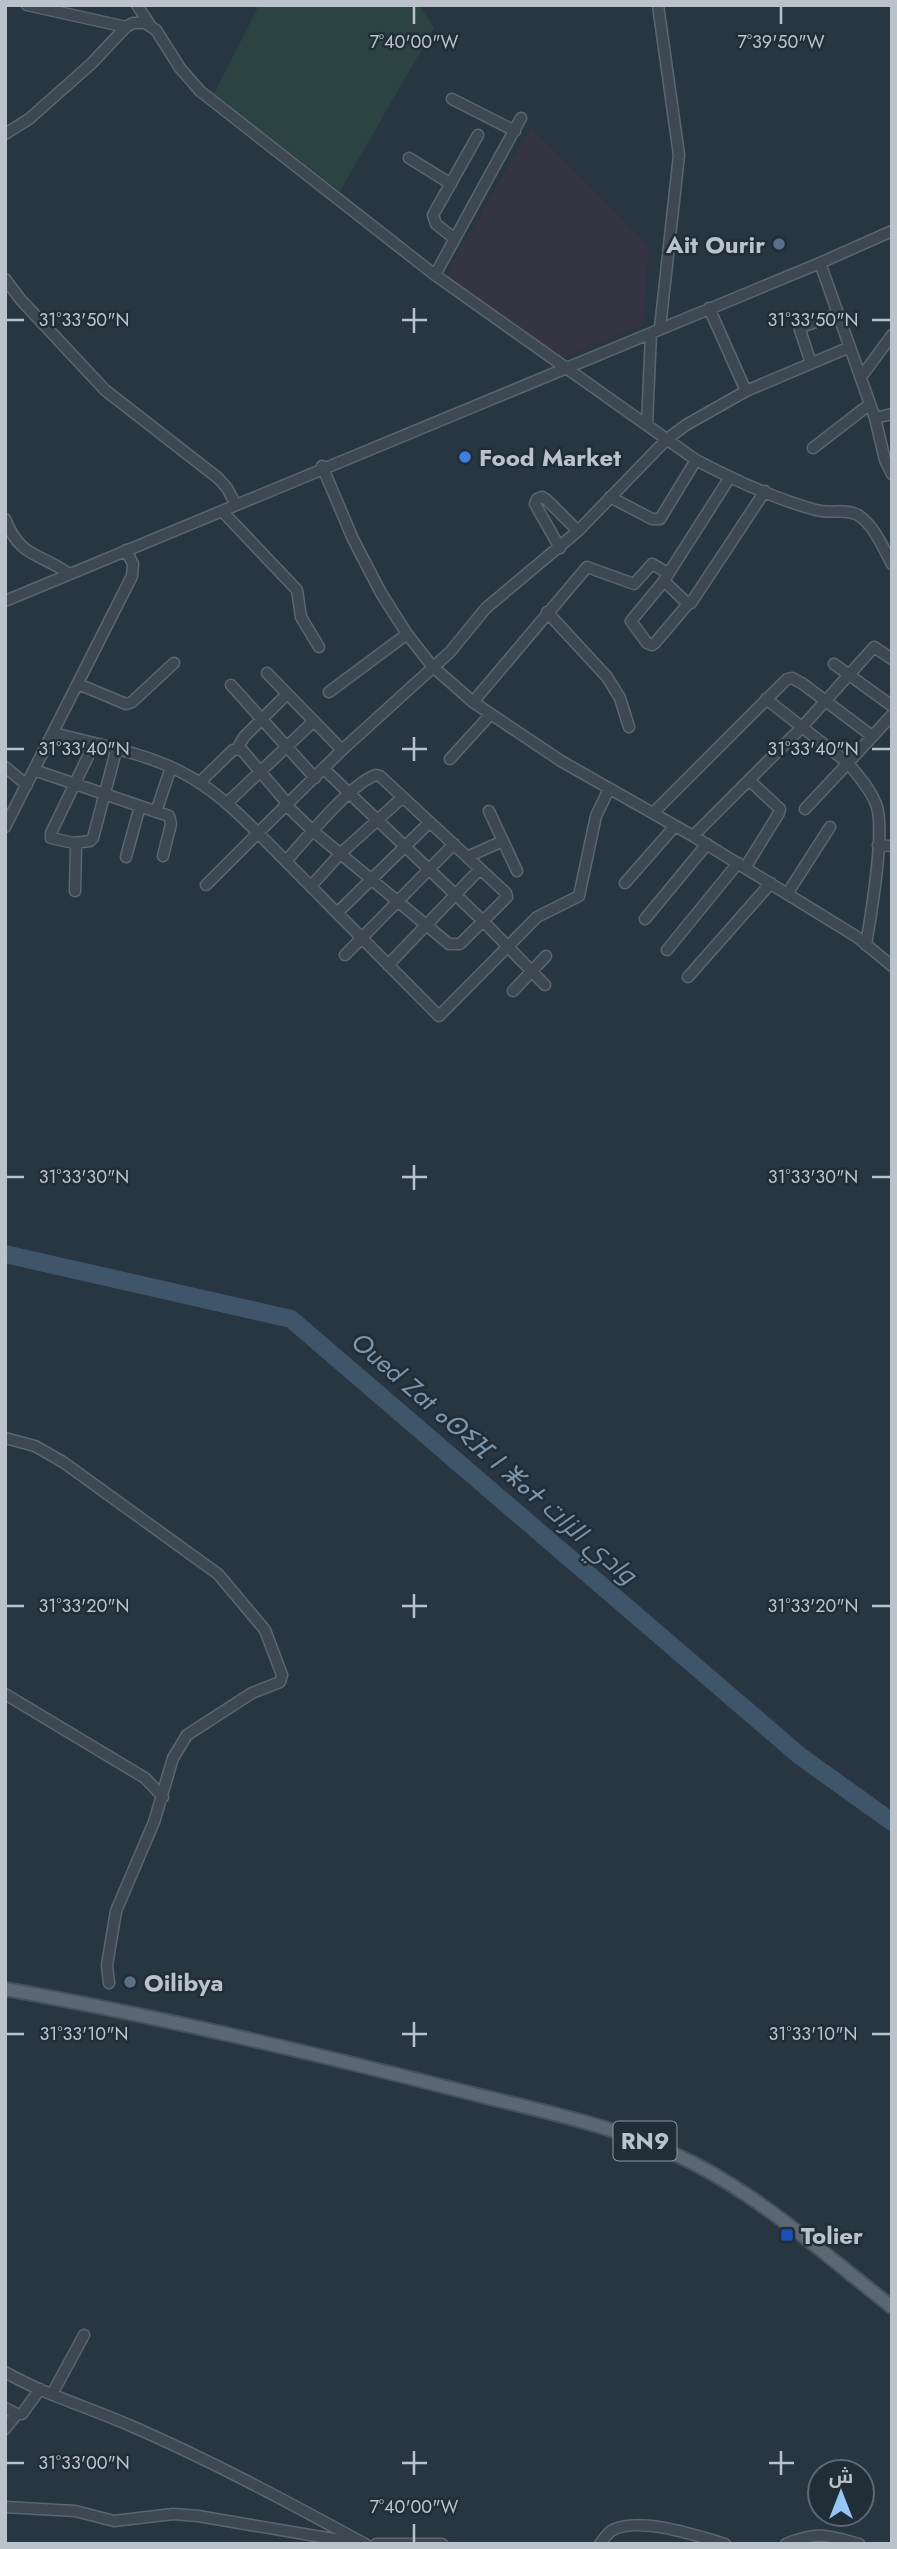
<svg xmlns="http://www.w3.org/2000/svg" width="897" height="2549" font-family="Jost,Cairo,'Noto Sans Tifinagh',sans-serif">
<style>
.medical{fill:#353443}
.green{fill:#2b4343}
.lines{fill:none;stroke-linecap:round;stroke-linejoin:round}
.river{stroke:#3f566a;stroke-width:18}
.minor-casing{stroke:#5b666f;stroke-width:13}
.major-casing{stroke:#46515b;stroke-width:16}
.minor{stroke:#3d4852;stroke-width:10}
.major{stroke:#5b6772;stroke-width:12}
.ticks{fill:none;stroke:#bac3cc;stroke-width:2.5}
.service-dot{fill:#5c6f8a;stroke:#212d37;stroke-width:2.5}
.shop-dot{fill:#3f7fe0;stroke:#212d37;stroke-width:2.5}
.transit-dot{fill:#1a4fb4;stroke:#212d37;stroke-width:2.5}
.labels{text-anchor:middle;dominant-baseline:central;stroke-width:5;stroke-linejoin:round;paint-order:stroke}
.shield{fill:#212d37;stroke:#8c969f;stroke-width:2}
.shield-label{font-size:23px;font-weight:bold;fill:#bac3cc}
.poi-label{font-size:24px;font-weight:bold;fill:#bac3cc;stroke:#212d37;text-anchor:start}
.water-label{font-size:26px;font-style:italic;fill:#7c96ac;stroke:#212d37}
.ticks-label{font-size:18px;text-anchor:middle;fill:#bac3cc;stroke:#212d37;stroke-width:5;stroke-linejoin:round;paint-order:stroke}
</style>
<rect width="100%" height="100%" fill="#283642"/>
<path class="medical" d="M531,127l118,120 -6,78 -83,34 -114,-85z"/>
<path class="green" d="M259,5h160l15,23 -94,163 -126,-97z"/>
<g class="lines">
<path class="river" d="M5,1254l286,65 509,437 92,66"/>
<g class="minor-casing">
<path id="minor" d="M27,5l99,22
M137,5l13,20
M658,5l21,150 -19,173
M452,99l63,32
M5,134l24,-15 62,-55 35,-37 7,-4h12l11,7 24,38 20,23 235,184 261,185c38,20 79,39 120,50 13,4 30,-2 42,5 16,10 25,33 34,49
M409,158l42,26
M455,239l-19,-15 -3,-9 45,-80
M820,263l55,155 10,42 7,14
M435,275l86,-157
M5,279l16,21 84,90 113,88 9,10 9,17
M709,308l37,83
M811,363l-11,-33 4,-4 34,-12
M861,377l31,-42
M875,418l17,-4
M647,424l4,-91
M813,448l57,-44
M322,466l31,73 28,54 26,41 25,32 41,36 88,59 132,75 164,101 35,29
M730,477l-65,102 1,4 22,21 3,-1 74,-112
M610,497l42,22h8l36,-59
M222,511l75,79 4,27 18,30
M5,519c16,40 34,33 64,55
M560,548l-25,-44 2,-5 5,-2 5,3 31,31
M664,581l-33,40 16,22 5,2 3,-2 33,-39
M5,601c271,-115 543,-227 815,-338l72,-32
M547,612l60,65 13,21 9,29
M834,664l58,42
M267,673l75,77
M78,684l48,20 6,-2 42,-39
M231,685l84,93
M329,692l78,-58
M766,699l82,64 -43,46
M473,702l114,-135 47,17 18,-20 16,9
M54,733c41,11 92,20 129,40 29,15 52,37 75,60l84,-83 108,-98 36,-44 92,-77 89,-92 19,-14 60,-34 104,-44
M237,749l7,-12 43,-43
M450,759l40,-44
M5,767l22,18
M324,769l159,152 62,64
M34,770l135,46 2,8 -8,32
M199,783l34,-33 8,-1 46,54
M227,803l87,-82
M489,811l28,60
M156,812l15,-45
M653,813l134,-134 5,-1 11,6 69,52
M5,827l127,-251 1,-12 -7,-14
M693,836l109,-109 72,-80 18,12
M74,843l16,-2 3,-3 23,-87
M878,845l14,1
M126,857l14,-51
M467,857l36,-16
M286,861c19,-21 65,-78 90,-86l4,1 126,117 1,4 -47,47h-11l-136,-113 -27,-26
M745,868l34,-55 1,-4 -31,-29
M625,883l50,-57
M206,885l52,-52 181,183 98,-99 42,-21 17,-80 13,-27
M312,885l28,-31 63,-57
M75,891l1,-44 -2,-4 -23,-5v-5l43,-89
M787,894l43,-67
M337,913l93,-91
M645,919l62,-75
M866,945c5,-31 20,-116 10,-141 -6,-16 -18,-28 -28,-41l44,-48
M667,950l71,-87
M345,955l109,-111
M388,965l92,-96
M688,977l83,-94
M513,991l33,-35
M5,1438l30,8 28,16 155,112 47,56 17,45 -2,7 -28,11 -65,42 -14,23 -19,64 -38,89 -9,54 2,18
M5,1694l140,84 18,19
M5,2372c40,23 83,35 124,53 81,35 159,77 236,119
M52,2394l32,-59
M5,2408l12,6h5l18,-25
M5,2429l12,-15
M5,2507l70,4 39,10 59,-7 25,2 159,27
M376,2544h66
M600,2544c3,-4 7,-10 11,-13 26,-16 87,5 114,13
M786,2544c30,-13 42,-9 73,0"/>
</g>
<g class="major-casing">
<path id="major" d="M5,1989c152,27 300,62 449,100 80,21 162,35 237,73 73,37 137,95 201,145"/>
</g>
<use href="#minor" class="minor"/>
<use href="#major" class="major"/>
</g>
<path class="ticks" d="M414,7v17M781,7v17M414,308v25M7,320h17M402,320h25M872,320h18M414,737v24M7,749h17M402,749h25M872,749h18M414,1165v25M7,1177h17M402,1177h25M872,1177h18M414,1594v24M7,1606h17M402,1606h25M872,1606h18M414,2022v25M7,2034h17M402,2034h25M872,2034h18M414,2451v24M781,2451v24M7,2463h17M402,2463h25M769,2463h25M414,2524v18"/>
<g class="service-dot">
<circle cx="779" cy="244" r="7"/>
<circle cx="130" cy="1982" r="7"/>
</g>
<circle class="shop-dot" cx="465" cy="457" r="7"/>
<rect class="transit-dot" x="780" y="2228" width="14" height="14" rx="3.5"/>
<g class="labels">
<rect class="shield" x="613.5" y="2121.5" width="63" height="39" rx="5"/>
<g class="shield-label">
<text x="645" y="2141">RN9</text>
</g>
<g class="poi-label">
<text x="765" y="244" text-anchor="end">Ait Ourir</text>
<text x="479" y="457">Food Market</text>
<text x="144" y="1982">Oilibya</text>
<text x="801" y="2235">Tolier</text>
</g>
<g class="water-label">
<text transform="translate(494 1458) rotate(41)">Oued Zat ⴰⵙⵉⴼ ⵏ ⵥⴰⵜ وادي الزات</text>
</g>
</g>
<g class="ticks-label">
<text x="414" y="48">7°40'00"W</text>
<text x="781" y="48">7°39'50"W</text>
<text x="84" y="326">31°33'50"N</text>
<text x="813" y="326">31°33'50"N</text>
<text x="84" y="755">31°33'40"N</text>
<text x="813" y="755">31°33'40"N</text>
<text x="84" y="1183">31°33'30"N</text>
<text x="813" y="1183">31°33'30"N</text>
<text x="84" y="1612">31°33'20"N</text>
<text x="813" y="1612">31°33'20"N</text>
<text x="84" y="2040">31°33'10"N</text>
<text x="813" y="2040">31°33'10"N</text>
<text x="84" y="2469">31°33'00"N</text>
<text x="414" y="2513">7°40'00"W</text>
</g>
<rect width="897" height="2549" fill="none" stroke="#bac3cc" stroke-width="14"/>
<g transform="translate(841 2493)"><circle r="33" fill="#212d37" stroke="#5e6973" stroke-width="2"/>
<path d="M0-5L12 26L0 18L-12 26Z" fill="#97c5f4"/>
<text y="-10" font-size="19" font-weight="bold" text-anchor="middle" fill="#bac3cc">ش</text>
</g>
</svg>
